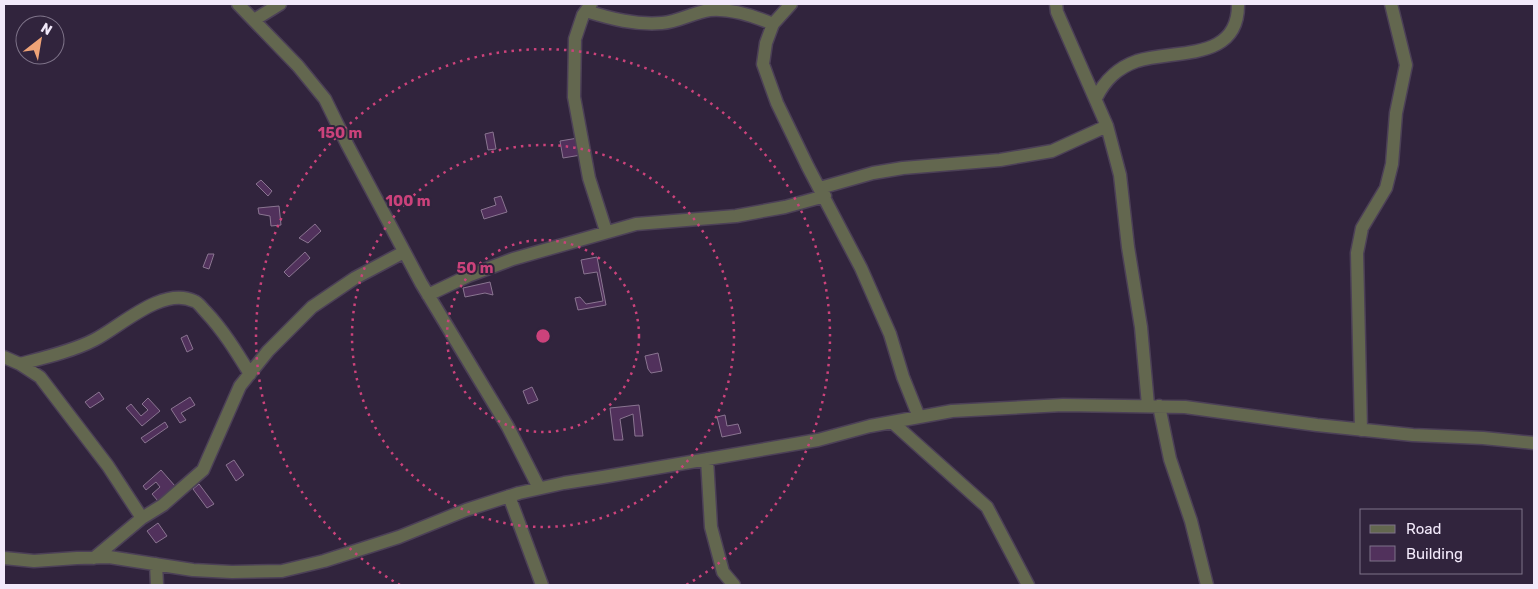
<svg xmlns="http://www.w3.org/2000/svg" width="1538" height="589" font-family="Rubik,sans-serif">
<style>
.building{fill:#51315c;stroke:#8a7591}
.lines{fill:none;stroke-linecap:round;stroke-linejoin:round}
.street-casing{stroke:#4c4057;stroke-width:15}
.street{stroke:#63674f;stroke-width:12}
.ring{fill:none;stroke:#cc427b;stroke-width:2.5;stroke-dasharray:2.5 5}
.centre{fill:#cc427b;stroke:#31243d;stroke-width:2.5}
.ring-label{font-size:15px;text-anchor:middle;font-weight:bold;fill:#cc427b;stroke:#31243d;stroke-width:4;stroke-linejoin:round;paint-order:stroke}
</style>
<rect width="100%" height="100%" fill="#31243d"/>
<path class="building" d="M493,132l3,17 -8,1 -3,-16z
M578,138l3,17 -18,3 -3,-17z
M261,180l11,11 -4,5 -12,-12z
M501,196l6,16 -23,7 -3,-9 15,-5 -2,-7z
M279,206l2,19 -10,1 -1,-10 -11,-2 -1,-6z
M315,224l6,7 -13,12 -9,-5z
M305,252l5,6 -21,19 -5,-5z
M208,254h6l-5,15 -6,-2z
M597,257l9,48 -28,5 -3,-12 5,-1 6,7 17,-3 -6,-29 -13,2 -3,-14z
M490,282l3,13 -8,-2 -20,4 -2,-9z
M187,335l6,14 -6,3 -6,-14z
M658,353l4,18 -11,2 -3,-4 -3,-13z
M532,387l6,13 -10,4 -5,-13z
M99,392l5,7 -14,9 -5,-6z
M190,397l5,8 -14,8 5,7 -6,3 -9,-14z
M148,398l12,13 -18,15 -16,-18 5,-4 10,12 7,-6 -6,-6z
M639,405l4,31h-8l-2,-22 -13,5 3,21h-9l-4,-32z
M725,415l2,11 11,-2 3,9 -19,4 -5,-20z
M165,422l3,5 -23,16 -4,-5z
M234,460l10,15 -8,6 -10,-16z
M161,470l14,16 -17,15 -6,-7 8,-7 -4,-5 -10,8 -3,-4z
M199,484l15,20 -7,4 -14,-19z
M158,523l9,13 -11,7 -9,-12z"/>
<g class="lines">
<g class="street-casing">
<path id="street" d="M238,4l60,62 27,33 22,45 74,139 87,144 31,61
M591,4l-8,11 -8,24 -1,58 15,81 17,53
M791,4l-18,20 -7,19 -3,21 14,39 31,64 53,101 29,66 13,43 16,40
M1056,4l1,8 50,114 13,49 8,72 13,80 7,78
M586,11c26,8 49,14 76,12 16,-1 32,-11 48,-13 21,-2 44,6 63,14
M254,20l26,-16
M1096,98c9,-18 21,-30 41,-37 38,-12 102,1 101,-57
M820,188l53,-15 30,-5 97,-8 52,-9 55,-25
M428,295l40,-19 45,-17 123,-35 100,-8 49,-9 40,-11
M4,357l16,7 20,13 68,89 34,52
M20,364c23,-6 53,-13 74,-24 26,-13 68,-54 100,-39 4,1 8,7 11,10 18,19 31,40 45,63
M1159,406l11,53 21,62 16,64
M892,422l95,85 41,78
M1361,430l-4,-177 5,-25 24,-40 6,-24 4,-51 10,-48 -15,-61
M707,459l4,68 12,45 11,13
M509,496l33,89
M4,558l30,3 43,-3 32,-1 84,13 39,2 50,-1 42,-10 75,-24 67,-27 53,-17 45,-10 39,-6 215,-37 52,-14 82,-15 111,-6 122,2 132,18 96,10 70,3 51,5
M94,558l48,-40 21,-13 40,-35 37,-84 28,-35 44,-44 43,-29 49,-26
M156,564l1,21"/>
</g>
<use href="#street" class="street"/>
</g>
<g class="ring">
<circle cx="543" cy="336" r="96"/>
<circle cx="543" cy="336" r="191"/>
<path d="M400 585A287 287 0 1 1 686 585"/>
</g>
<circle cx="543" cy="336" r="8" class="centre"/>
<g class="ring-label">
<text x="340" y="138">150 m</text>
<text x="408" y="206">100 m</text>
<text x="475" y="273">50 m</text>
</g>
<rect width="1538" height="589" fill="none" stroke="#f2e9fa" stroke-width="10"/>
<rect x="1360" y="509" width="162" height="65" fill="#31243d" stroke="#7e7389"/>
<rect x="1370" y="525" width="25" height="8" fill="#63674f" stroke="#7e7389"/>
<text x="1406" y="534" font-size="15" fill="#f2e9fa">Road</text>
<rect x="1370" y="546" width="25" height="15" fill="#51315c" stroke="#7e7389"/>
<text x="1406" y="559" font-size="15" fill="#f2e9fa">Building</text>
<g transform="translate(40 40) rotate(31)"><circle r="24" fill="#31243d" stroke="#7e7389"/>
<path d="M0-4L9 19L0 12L-9 19Z" fill="#efa377"/>
<text y="-8" font-size="14" font-weight="bold" text-anchor="middle" fill="#f2e9fa">N</text>
</g>
</svg>
